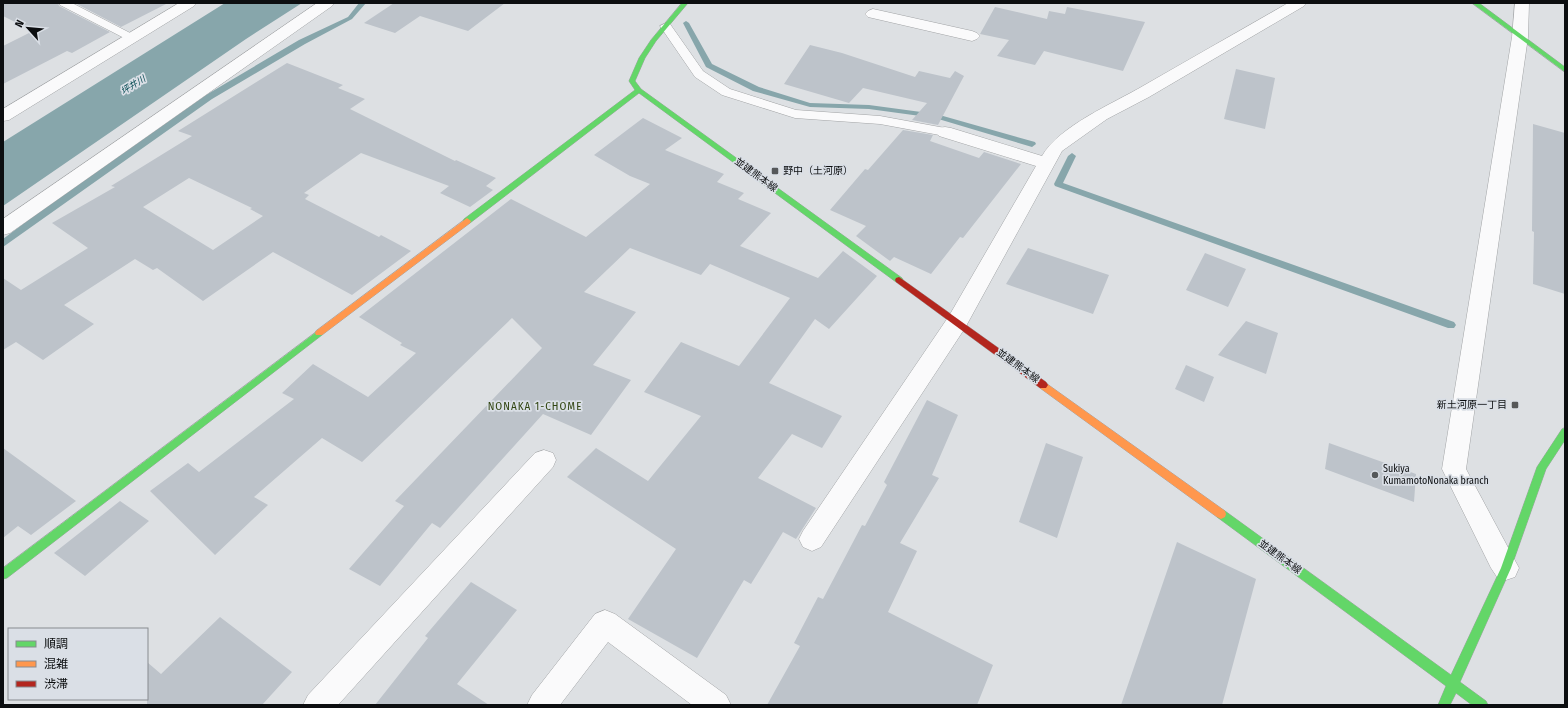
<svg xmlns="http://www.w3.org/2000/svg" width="1568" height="708" font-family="'Fira Sans Condensed','Noto Sans JP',sans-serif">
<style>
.water{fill:#87a6ab}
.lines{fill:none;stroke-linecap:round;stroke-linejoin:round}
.stream{fill:#87a6ab;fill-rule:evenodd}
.building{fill:#bdc3ca;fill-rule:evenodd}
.lane-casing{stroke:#a2a4a6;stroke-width:1}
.street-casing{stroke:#a2a4a6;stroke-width:1}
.fast-casing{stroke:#a2a4a6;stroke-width:1}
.slow-casing{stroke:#a2a4a6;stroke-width:1}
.jam-casing{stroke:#a2a4a6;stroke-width:1}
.lane{fill:#fafafb;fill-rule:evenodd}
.street{fill:#fafafb;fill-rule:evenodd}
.fast{fill:#63d668;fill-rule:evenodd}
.slow{fill:#ff974d;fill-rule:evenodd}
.jam{fill:#b3261e;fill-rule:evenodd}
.poi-dot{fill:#55585a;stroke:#dadfe6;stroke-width:1.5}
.labels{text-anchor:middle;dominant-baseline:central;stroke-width:3.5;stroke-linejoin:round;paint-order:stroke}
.far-water-label{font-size:9px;font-style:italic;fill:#024850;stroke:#dadfe6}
.poi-label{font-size:10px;fill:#0c0e10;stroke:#dadfe6;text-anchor:start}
.street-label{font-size:10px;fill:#0c0e10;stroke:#dadfe6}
.neighbourhood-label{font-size:11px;letter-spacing:1px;fill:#304410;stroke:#dadfe6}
</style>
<rect width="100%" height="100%" fill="#dde0e3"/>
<path class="water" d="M225,3h77l-56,36 -243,167v-64z"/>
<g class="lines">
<path class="stream" d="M359,3h7l-14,16 -47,25 -93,55 -209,148v-8l28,-21 175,-123 93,-55 49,-23z
M686,21l3,2 23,41 47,23 51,16 59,2 67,9 99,28 1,2 -4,3 -97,-29 -66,-9 -59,-2 -57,-16 -47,-24 -23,-44z
M1072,153l4,3 -13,27 391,139 2,3 -2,3h-6l-393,-142 -1,-2 14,-28z"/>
</g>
<path class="building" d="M3,3h55l1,3 51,26 -38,21 -5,-2 -64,33v-38l30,-15 -30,-15z
M75,3h93l-47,24z
M394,3h111l-37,28 -48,-15 -25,17 -31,-10z
M995,7l52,12 2,-8 16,3 2,-7 78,15 -22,49 -79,-20 -9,14 -38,-9 12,-16 -29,-6z
M810,45l32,8 73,24 4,-6 31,7 5,-7 9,5 -26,49 -26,-5 15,-17 -64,-15 -14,15 -65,-19z
M287,63l56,22 -5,3 27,11 -15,10 105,52 1,-1 40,18 -10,8 7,4 -23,17 -30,-14 9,-7 -88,-33 -57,40 5,2 -4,4 74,38 2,-2 30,16 -59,44 -79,-43 -70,49 -46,-33 -4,2 -18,-11 -71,46 30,19 -51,36 -27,-18 -13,8v-72l18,12 67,-42 -36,-25 63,-36 -4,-1 81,-50 -14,-5zM189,178l63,30 -2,1 13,7 -50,34 -70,-43z
M1236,69l39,9 -10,51 -41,-10z
M643,118l39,20 -17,12 59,24 -7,8 27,11 -6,6 33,14 -31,33 78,32 25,-27 34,25 -48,53 -14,-10 -46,64 73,33 -20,32 -30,-14 -34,44 58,30 -20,31 -13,-7 -32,52 -7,-4 -47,78 -69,-39 48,-70 -109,-72 29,-29 52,33 53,-65 -57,-24 37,-50 58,24 51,-68 -80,-34 -9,11 -71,-27 -46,44 52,20 -43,53 38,15 -40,55 -48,-21 -103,114 -8,-5 -52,63 -31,-17 55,-63 -9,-5 147,-153 -30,-30 -150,144 -40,-24 -68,59 14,8 -53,50 -65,-64 38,-28 11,9 95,-73 -12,-6 31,-29 55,33 48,-44 -16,-8 2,-2 -43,-26 152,-118 75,38 64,-53 -20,-8 -36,-21z
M1533,124l32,9v161l-32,-10 1,-52 -2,-1z
M903,130l30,5 -3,6 49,17 5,-6 37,12 -58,74 -3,-1 -29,37 -37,-17 -4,4 -34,-25 10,-10 -36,-16 35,-41 3,1z
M1028,248l81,27 -16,39 -87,-30z
M1205,253l41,16 -18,38 -42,-17z
M1246,321l32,12 -12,41 -48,-19z
M1186,365l28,12 -10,25 -29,-13z
M927,400l31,15 -26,60 7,3 -39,65 17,8 -29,61 105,53 -16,40h-210l33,-59 -6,-3 24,-46 5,2 39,-74 3,1 22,-41 -3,-3z
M1046,443l37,14 -26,81 -38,-16z
M1329,443l87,31 -2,28 -89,-33z
M3,448l73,53 -45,34 -13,-9 -15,12z
M120,501l29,20 -64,55 -31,-23z
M1177,542l79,37 -34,126h-101z
M471,582l46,28 -60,74 32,21h-114l53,-67 -3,-2z
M220,617l72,55 -30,33h-115v-43l14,12z"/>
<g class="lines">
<g class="lane-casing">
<path id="lane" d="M59,3h13l64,33 2,2 -2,2h-8l-68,-35z
M666,23l4,1 33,47 27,18 66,21 84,6 65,12 4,1 2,3 -2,3 -4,1 -65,-12 -85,-6 -73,-23 -27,-18 -35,-51z"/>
</g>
<g class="street-casing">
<path id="street" d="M179,3h17l-2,3 -185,114 -6,1v-12z
M317,3h17l-2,3 -322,227 -7,2v-16z
M1288,3h18l-2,3 -155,91 -42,22 -45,32 -97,177 -144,219 -9,4 -9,-4 -4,-8 4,-8 146,-215 87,-150 -97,-30 -3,-4 3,-4 6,-1 6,1 91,28c17,-30 72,-53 101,-70 48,-28 97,-55 145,-83z
M1515,3h14l-1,34 -62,432 53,99 -4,9 -9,3 -9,-3 -6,-9 -49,-99 70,-432z
M873,9l99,22 5,2 3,3 -3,3 -5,2 -104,-24 -3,-3 3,-3z
M544,450l9,3 3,7 -3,7 -215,238h-35l5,-10 227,-242z
M605,610l10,4 111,81 5,10h-39l-84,-63 -48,63h-33l5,-10 63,-81z"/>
</g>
<g class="fast-casing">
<path id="fast" d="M682,3h6l-32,38 -11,17 -10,23 6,8 261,189 1,2 -1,2h-6l-257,-189 -169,130h-6l-1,-2 1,-2 171,-129 -6,-9 10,-23 12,-18z
M1472,3h7l86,64v5z
M319,330l4,3 -1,2 -315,243 -4,1v-11z
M1565,428v12l-19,29 -35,99 -51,114 26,19 2,4h-16l-16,-12 -6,12h-12l8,-19 -229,-169 -1,-3 1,-3 4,-2 4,2 226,164 50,-107 36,-101 25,-38z"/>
</g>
<g class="slow-casing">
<path id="slow" d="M467,218l4,3 -1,2 -148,112h-6l-1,-2 1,-2z
M1043,381l182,130 1,3 -1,3 -4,2 -4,-2 -177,-129 -2,-3 2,-3z"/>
</g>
<g class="jam-casing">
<path id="jam" d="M899,277l147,105 2,3 -2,3h-6l-144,-106 -1,-2 1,-2z"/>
</g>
<use href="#lane" class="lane"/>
<use href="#street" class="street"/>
<use href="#fast" class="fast"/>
<use href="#slow" class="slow"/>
<use href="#jam" class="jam"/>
</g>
<g class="poi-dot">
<rect x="771" y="167" width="8" height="8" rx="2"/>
<rect x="1511" y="401" width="8" height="8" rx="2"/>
<circle cx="1375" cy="475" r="4"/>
</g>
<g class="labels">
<g class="far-water-label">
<text transform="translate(133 85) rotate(-32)">坪井川</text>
</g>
<g class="poi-label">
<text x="783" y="171">野中（土河原）</text>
<text x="1507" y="405" text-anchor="end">新土河原一丁目</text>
<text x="1383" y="469">Sukiya<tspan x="1383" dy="12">KumamotoNonaka branch</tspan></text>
</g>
<g class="street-label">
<text transform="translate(756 175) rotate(36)">並建熊本線</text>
<text transform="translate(1018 366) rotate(36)">並建熊本線</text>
<text transform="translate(1280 557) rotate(36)">並建熊本線</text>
</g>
<g class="neighbourhood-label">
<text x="535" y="406">NONAKA 1-CHOME</text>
</g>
</g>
<rect width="1568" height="708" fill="none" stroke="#0c0e10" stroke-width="8"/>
<rect x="8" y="628" width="140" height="72" fill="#dadfe6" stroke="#888b90"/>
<rect x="16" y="641" width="20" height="6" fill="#63d668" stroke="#888b90"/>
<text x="44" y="648" font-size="12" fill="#0c0e10">順調</text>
<rect x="16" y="661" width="20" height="6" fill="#ff974d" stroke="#888b90"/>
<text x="44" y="668" font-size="12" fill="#0c0e10">混雑</text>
<rect x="16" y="681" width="20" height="6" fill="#b3261e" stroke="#888b90"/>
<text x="44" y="688" font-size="12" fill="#0c0e10">渋滞</text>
<g transform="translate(28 28) rotate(297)" stroke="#dadfe6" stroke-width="3" paint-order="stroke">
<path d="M0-3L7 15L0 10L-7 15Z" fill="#0c0e10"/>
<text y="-6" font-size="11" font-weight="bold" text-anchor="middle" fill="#0c0e10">N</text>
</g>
</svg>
